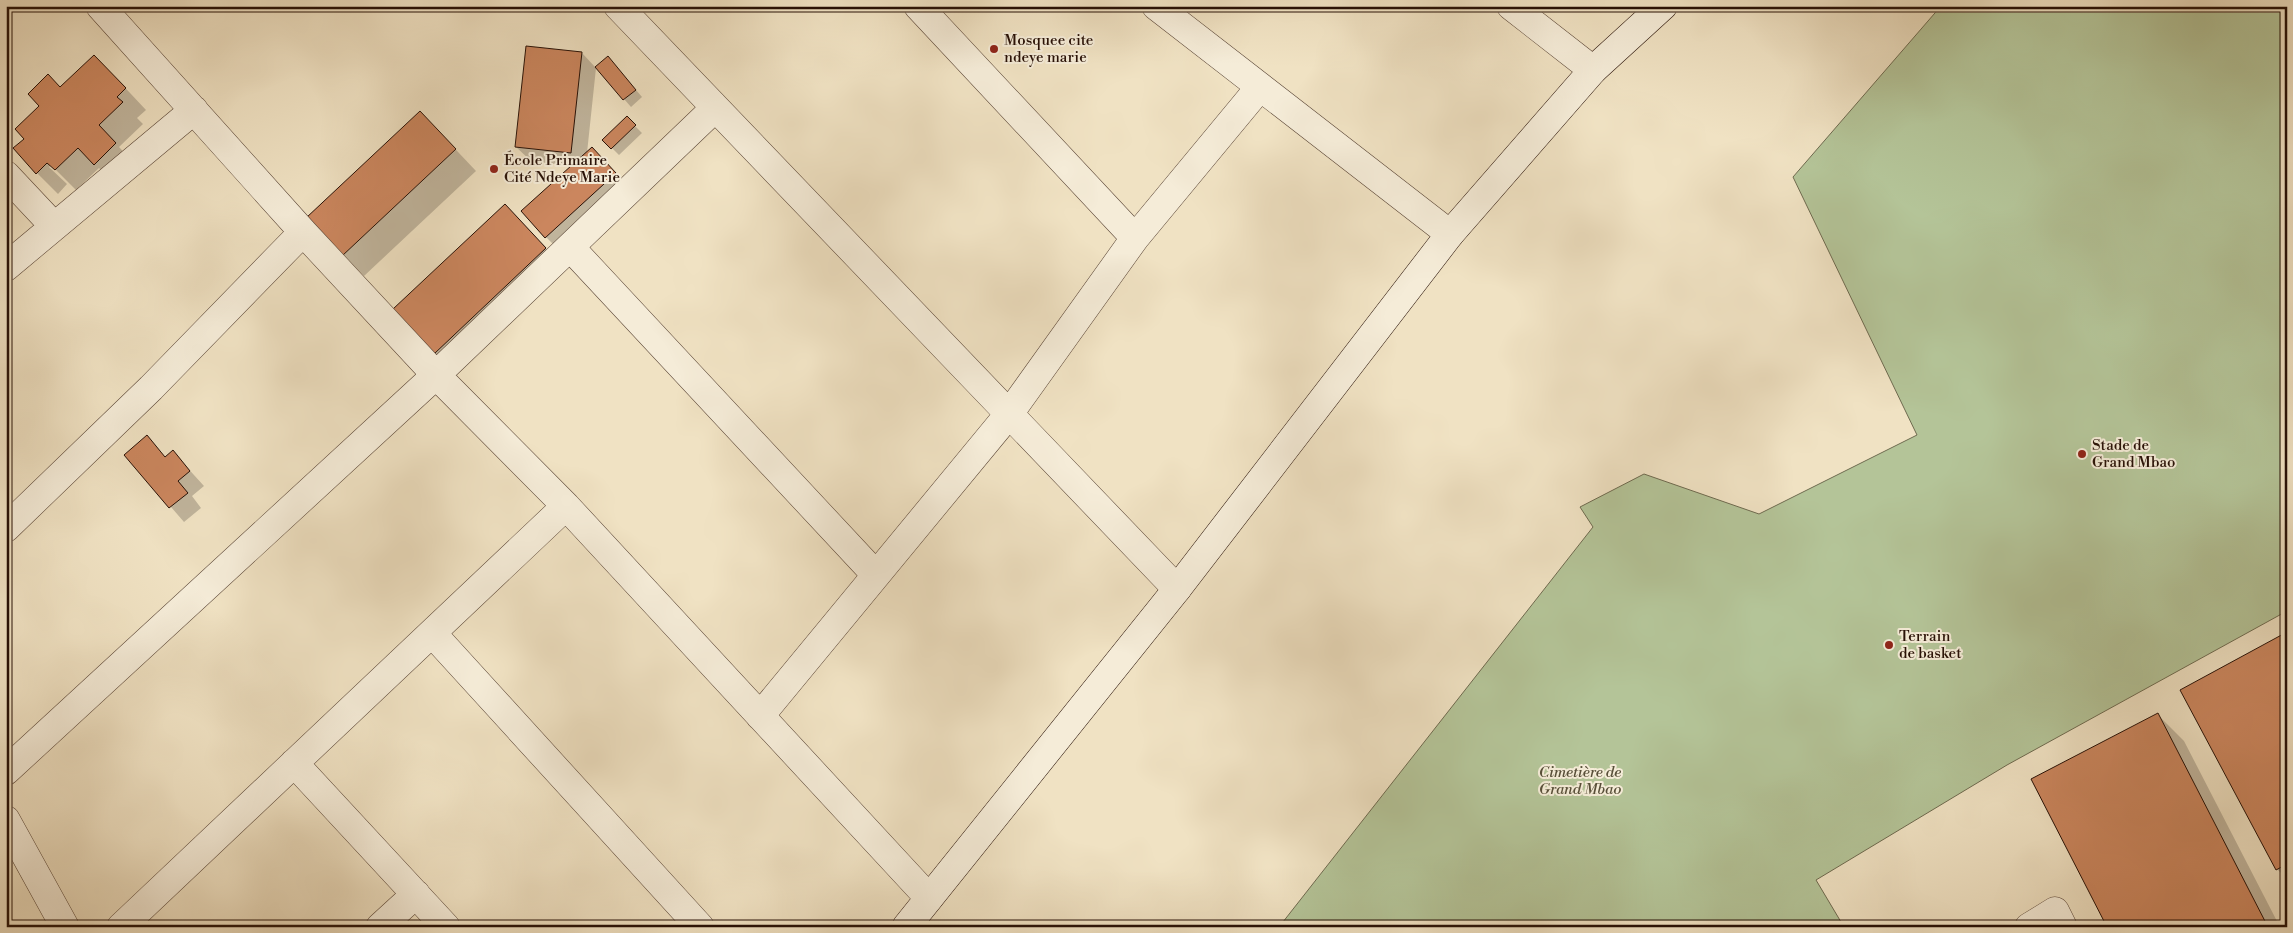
<svg xmlns="http://www.w3.org/2000/svg" width="2293" height="933" font-family="'Libre Bodoni',serif">
<style>
.green{fill:#b4c498;stroke:#6e6a4f}
.shadow{fill:#0003}
.building{fill:#cb865e;stroke:#271006}
.lines{fill:none;stroke-linecap:round;stroke-linejoin:round}
.street-casing{stroke:#594435;stroke-width:29}
.secondary-casing{stroke:#271006;stroke-width:29}
.street{stroke:#f5ecd8;stroke-width:28}
.secondary{stroke:#f5ecd8;stroke-width:28}
.poi-dot{fill:#8f2418;stroke:#f5ecd8;stroke-width:2}
.labels{text-anchor:middle;dominant-baseline:central;stroke-width:4;stroke-linejoin:round;paint-order:stroke}
.poi-label{font-size:15px;fill:#271006;stroke:#f5ecd8;text-anchor:start}
.park-label{font-size:15px;font-style:italic;fill:#584f39;stroke:#f5ecd8}
</style>
<rect width="100%" height="100%" fill="#f0e2c3"/>
<filter id="stains"><feTurbulence type="fractalNoise" baseFrequency=".004" numOctaves="4"/><feColorMatrix values="0 0 0 0 .2 0 0 0 0 .09 0 0 0 0 .02 0 0 0 .5 -.17"/></filter>
<radialGradient id="worn" r=".72"><stop offset=".6" stop-color="#630" stop-opacity="0"/><stop offset="1" stop-color="#630" stop-opacity=".3"/></radialGradient>
<path class="green" d="M1941,6h346v605l-280,154 -191,115 28,47h-565l314,-400 -13,-20 64,-33 115,40 158,-79 -124,-258z"/>
<path class="shadow" d="M582,53l14,15 -9,85 19,10 24,26 -70,62 -14,-14 26,-71 -41,-5 -15,-14z
M615,65l27,32 -11,10 -34,-39z
M115,77l31,33 -9,8 6,6 -24,23 17,18 -20,20 -17,-17 -23,22 -25,-25 -2,2 18,17 -9,10 -21,-21 -12,-34 36,-51z
M627,118l15,15 -23,22 -15,-15z
M441,134l35,37 -112,105 -56,-58z
M526,227l40,43 -110,104 -21,-21z
M147,437l19,21 7,-6 31,34 -12,10 9,12 -17,14 -58,-67z
M2287,633v246l-10,-10z
M2157,714l27,27 96,186h-171z"/>
<path class="building" d="M526,46l56,6 -11,101 -56,-6z
M94,55l32,33 -9,9 6,5 -24,23 17,18 -22,22 -16,-17 -23,22 -8,-7 -11,11 -23,-26 11,-9 -9,-10 24,-23 -11,-12 20,-20 12,13z
M608,56l28,34 -13,10 -28,-33z
M420,111l36,38 -114,107 -36,-38z
M627,116l9,9 -25,24 -9,-9z
M592,147l24,26 -71,65 -24,-27z
M505,204l41,44 -112,106 -41,-45z
M147,435l18,22 8,-7 17,21 -12,10 10,12 -19,15 -45,-53z
M2287,632v232l-11,6 -96,-180z
M2158,713l110,214h-161l-76,-148z"/>
<g class="lines">
<g class="street-casing">
<path id="street" d="M100,6l203,226 133,143 130,131 363,392
M618,6l559,583
M918,6l217,232
M1156,6l294,228
M1511,6l82,64
M6,175l47,50
M571,248l305,327
M6,267l188,-157
M6,528l145,-140 152,-156
M432,633l268,294
M760,716l249,-302 126,-176 125,-151
M294,763l152,164
M6,771l430,-396 279,-267
M6,820l59,107
M121,927l445,-421
M380,927l36,-33
M2029,927l26,-16 8,16"/>
</g>
<g class="secondary-casing">
<path id="secondary" d="M906,927l271,-338 273,-355 143,-164 70,-64"/>
</g>
<use href="#street" class="street"/>
<use href="#secondary" class="secondary"/>
</g>
<g class="poi-dot">
<circle cx="994" cy="49" r="5"/>
<circle cx="494" cy="169" r="5"/>
<circle cx="2082" cy="454" r="5"/>
<circle cx="1889" cy="645" r="5"/>
</g>
<g class="labels">
<g class="poi-label">
<text x="1004" y="40">Mosquee cite<tspan x="1004" dy="17">ndeye marie</tspan></text>
<text x="504" y="160">École Primaire<tspan x="504" dy="17">Cité Ndeye Marie</tspan></text>
<text x="2092" y="445">Stade de<tspan x="2092" dy="17">Grand Mbao</tspan></text>
<text x="1899" y="636">Terrain<tspan x="1899" dy="17">de basket</tspan></text>
</g>
<g class="park-label">
<text x="1580" y="772">Cimetière de<tspan x="1580" dy="17">Grand Mbao</tspan></text>
</g>
</g>
<rect width="2293" height="933" fill="none" stroke="#f0e2c3" stroke-width="25"/>
<rect x="8" y="8" width="2278" height="918" fill="none" stroke="#271006" stroke-width="2.5"/>
<rect x="12" y="12" width="2268" height="908" fill="none" stroke="#271006"/>
<rect width="100%" height="100%" filter="url(#stains)"/>
<rect width="100%" height="100%" fill="url(#worn)"/>
</svg>
